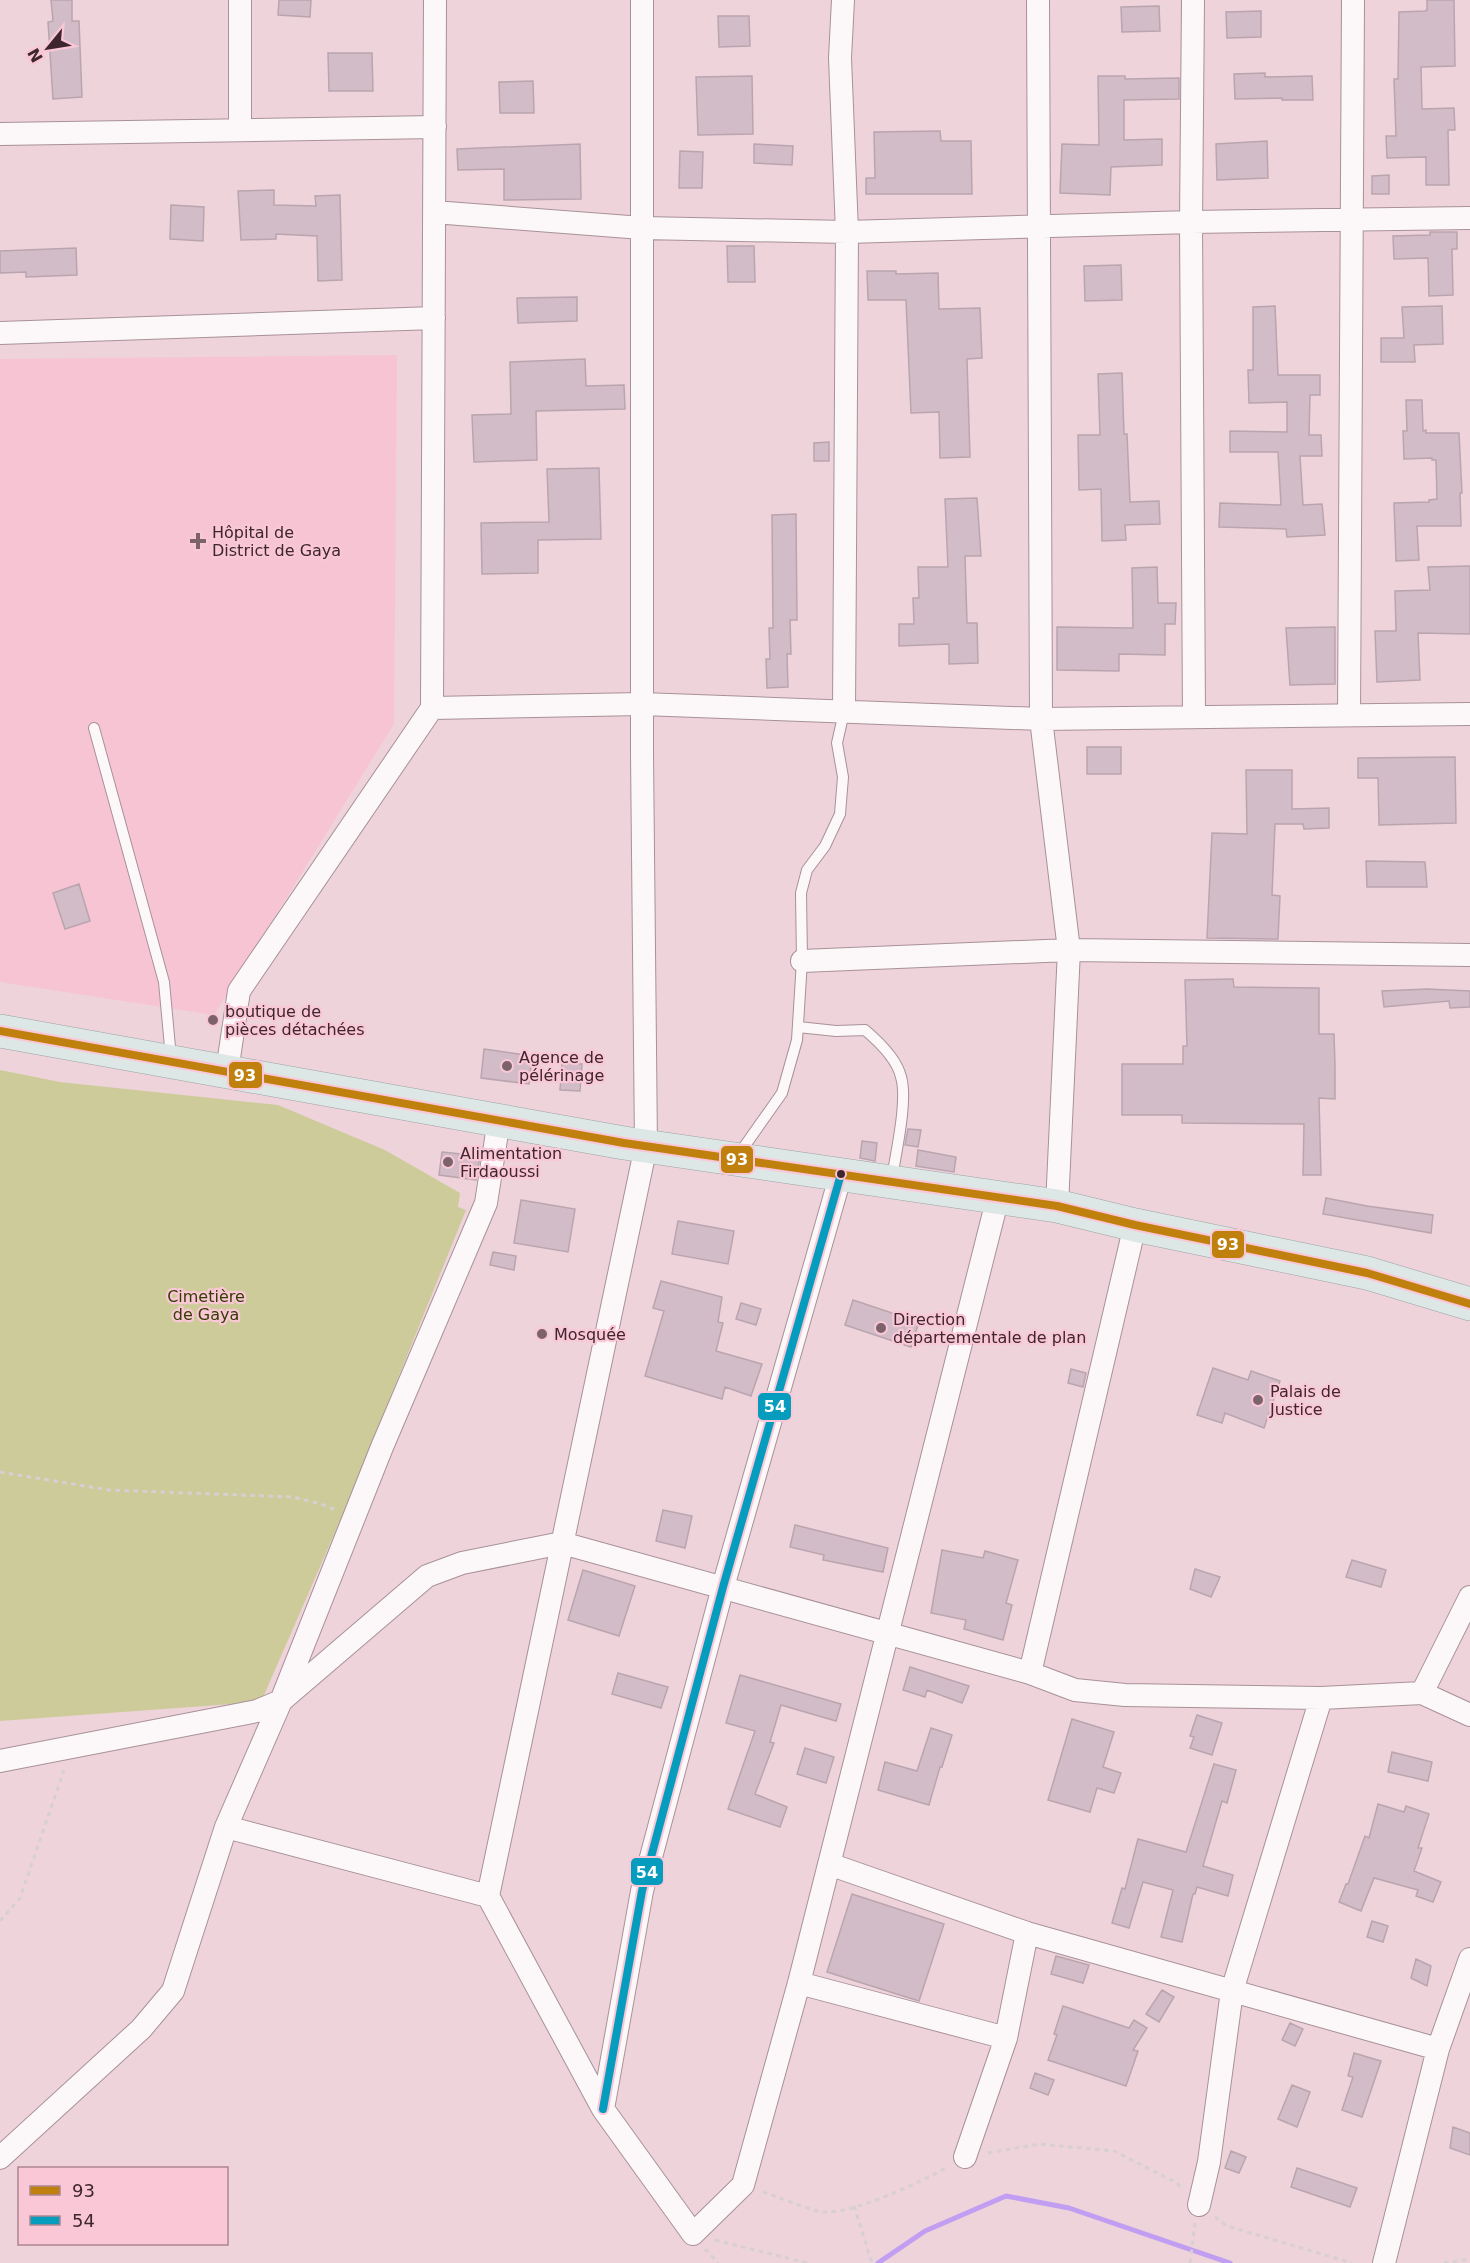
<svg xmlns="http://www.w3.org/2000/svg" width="1470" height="2263" font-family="'DejaVu Sans',sans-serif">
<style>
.built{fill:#f7c4d4}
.green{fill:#cecb9a}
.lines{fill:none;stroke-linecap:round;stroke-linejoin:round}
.stream{stroke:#c19ef1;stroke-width:5}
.building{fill:#d2bcc7;stroke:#baa5ae;stroke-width:1.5}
.lane-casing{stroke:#a89198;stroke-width:12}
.street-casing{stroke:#a89198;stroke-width:24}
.primary-casing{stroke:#99a3a3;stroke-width:34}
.path{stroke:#d7cfd2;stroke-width:3;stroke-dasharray:4.5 4.5;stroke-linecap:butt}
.lane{stroke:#fcf8fa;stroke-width:10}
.street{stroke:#fcf8fa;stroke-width:22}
.primary{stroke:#dde7e5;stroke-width:33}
.bus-1-casing{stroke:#fac7d7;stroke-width:12}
.bus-2-casing{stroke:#fac7d7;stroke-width:12}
.bus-1{stroke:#c0800e;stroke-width:8}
.bus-2{stroke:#069cbe;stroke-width:8}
.poi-dot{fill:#7c636b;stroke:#fac7d7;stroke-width:2}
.bus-dot{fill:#3e262e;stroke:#fac7d7;stroke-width:2}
.labels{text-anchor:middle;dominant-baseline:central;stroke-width:4.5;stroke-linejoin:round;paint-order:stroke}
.poi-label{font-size:16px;fill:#3e262e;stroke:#fac7d7;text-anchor:start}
.park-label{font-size:16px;fill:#353d02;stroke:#fac7d7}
.line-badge{stroke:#fac7d7;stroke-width:2}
.badge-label{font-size:16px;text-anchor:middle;font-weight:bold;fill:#fff}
</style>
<rect width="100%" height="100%" fill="#eed3db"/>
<path class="built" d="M397,355l-3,369 -180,291 -214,-33v-623z"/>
<path class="green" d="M0,1070l60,12 218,23 107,45 75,43 -2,14 8,3 -123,304 -82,188 -261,19z"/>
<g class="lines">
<path class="stream" d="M878,2263l47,-32 81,-35 63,12 161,55"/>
</g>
<path class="building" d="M51,0h21v21h7l3,76 -29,2 -5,-77 5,-1z
M279,0h32l-1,17 -32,-2z
M1427,0h27l1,66 -34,1 1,42 32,-1 1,22h-7l1,55h-23v-28l-39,1 -1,-22h10l-2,-57h4l1,-67 26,-1 2,-1z
M1159,6l1,25 -38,1 -1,-25z
M1261,11v26l-34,1 -1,-26z
M718,16h31l1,30 -31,1z
M328,53h44l1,38h-44z
M1265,73v4l47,-1 1,24h-31v-2l-47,1 -1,-25z
M752,76l1,58 -55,1 -2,-58z
M1098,76h27v3l54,-1v21l-55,1v40l38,-1v26l-51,2 -1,28 -50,-2 2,-49 37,1z
M533,81l1,32h-34l-1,-31z
M940,131l1,10h30l1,53h-106v-16h9l-1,-46z
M1267,141l1,37 -51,2 -1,-36z
M580,144l1,55 -77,1v-31l-46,1 -1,-21z
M754,144l39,2 -1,19 -38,-2z
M680,151l23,1 -1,36h-23z
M1389,175v19h-17v-18z
M274,190v15l42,1 -1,-10 25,-1 2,85 -24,1 -1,-45 -41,-2v5l-35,1 -3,-49z
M171,205l33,2 -1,34 -33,-2z
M1430,232h27v17h-5l1,46 -24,1 -1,-38 -34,1 -1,-23 37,-1z
M727,246h27l1,36h-27z
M76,248l1,27 -51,2v-5l-26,1v-22z
M1121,265l1,35 -37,1 -1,-35z
M867,271h29v3l42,-1 1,36 41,-1 2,50 -15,1 3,98 -30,1 -1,-46 -28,1 -5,-113h-38z
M577,297v24l-59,2 -1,-25z
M1275,306l3,69h42v20h-10l-1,40h12l1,21h-22l3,49 19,-1 3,31 -38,2 -1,-8 -67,-2 1,-24 61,2 -3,-53h-48v-21l57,1v-30l-38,1 -1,-33h5v-63z
M1442,306l1,38 -29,1 1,17h-34v-24h23l-2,-31z
M585,359l1,27 38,-1 1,24 -89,2 1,49 -63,2 -2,-47 39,-1 -1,-52z
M1122,373l2,61h3l3,68 29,-1 1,23 -35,1 1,15 -24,1 -1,-52 -22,1 -1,-55h22l-2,-61z
M1406,400h16l1,31 3,-1v3h33l3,60h-2l1,33h-44l2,34 -23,1 -2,-58 35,-1v-2l8,-1 -1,-39h-4v-2l-28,1 -1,-28h4z
M829,442v19h-15v-18z
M599,468l2,71 -63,1v33l-56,1 -1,-51 68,-1 -2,-53z
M977,498l4,58h-16l2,67h10l1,40 -29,1v-20l-50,2v-22h15l-1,-26h6l-1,-31h30l-3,-68z
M796,514l1,106h-7l1,34h-4l1,33 -21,1 -1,-29h4l-1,-31h4l-1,-113z
M1470,566v68l-52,-1 2,47 -43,2 -2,-51h21l-1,-40 35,-1 -2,-23z
M1157,567l1,36h18l-1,21h-10v31l-46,-1v17l-62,-1v-43l76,1 -1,-60z
M1335,627v57l-45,1 -4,-57z
M1087,747h34v27h-34z
M1455,757l1,66 -77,2 -1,-47h-20v-20z
M1246,770h46v39l37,-1v20l-25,1 -1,-5h-28l-3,71 8,1 -2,43 -71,-1 5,-105 35,1z
M1366,861l59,1 2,25h-60z
M79,884l11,37 -25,8 -12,-36z
M1233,979l1,8 85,1v46h15l1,32v33l-16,-1 2,77h-18l1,-51 -122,-1v-8h-60v-51h61v-18h4l-2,-66z
M1427,989l43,2v16l-20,1 -1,-7 -65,6 -2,-16z
M484,1049l48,7 -3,28 -48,-6z
M562,1063l20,1 -2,27 -20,-1z
M908,1129l13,1 -3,17 -13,-2z
M862,1141l15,2 -2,18 -15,-3z
M918,1150l38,7 -2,15 -38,-6z
M442,1152l38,4 -4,24 -37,-5z
M1326,1198l41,8 66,9 -2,18 -108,-19z
M521,1200l54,9 -7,43 -54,-9z
M678,1221l56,10 -6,33 -56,-10z
M493,1252l23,4 -2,14 -24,-5z
M661,1281l61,16 -4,25 5,1 -7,28 46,13 -11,32 -26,-9 -3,12 -77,-23 19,-65 -11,-3z
M853,1300l66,22 -8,25 -66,-22z
M741,1303l20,6 -5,16 -20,-6z
M1213,1368l35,12 3,-9 29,10 -16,47 -39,-15 -3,10 -25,-8z
M1071,1369l15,4 -3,14 -15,-4z
M663,1510l29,6 -7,32 -29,-7z
M795,1525l93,23 -5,24 -60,-12 1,-5 -34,-8z
M942,1550l41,8 2,-7 33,9 -12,43 6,2 -9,35 -39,-11 2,-9 -35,-7z
M1352,1560l34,10 -5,17 -35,-10z
M1195,1569l25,8 -9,20 -21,-8z
M583,1570l52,16 -16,50 -51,-16z
M910,1667l59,19 -7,17 -35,-13 -2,7 -22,-7z
M618,1673l50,14 -7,21 -49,-14z
M740,1675l101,29 -5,17 -55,-16 -11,37 4,1 -19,51 32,13 -7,20 -52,-18 27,-78 -29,-8z
M1197,1715l25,8 -10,32 -22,-7 4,-11 -4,-1z
M1072,1719l42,13 -11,35 18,6 -7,20 -17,-5 -7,24 -42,-12z
M931,1728l21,7 -10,32h-2l-11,38 -51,-15 7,-28 32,9z
M805,1748l29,9 -8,26 -29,-9z
M1392,1752l40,10 -4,19 -40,-9z
M1214,1764l22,6 -9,33 -5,-2 -19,65 30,9 -5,21 -31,-9 -2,7h-2l-11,48 -21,-5 12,-47 -30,-8 -14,46 -17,-5 10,-35 3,1 13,-50 48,13z
M1378,1804l26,8 2,-6 23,8 -11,34h4l-8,23 27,11 -8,20 -17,-6 2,-6 -44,-12 -13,33 -22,-9 7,-18h2l17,-48 4,2z
M852,1894l92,30 -25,77 -92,-29z
M1372,1921l16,5 -5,16 -16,-5z
M1056,1956l33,9 -6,18 -32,-9z
M1416,1959l15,7 -4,20 -16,-8z
M1162,1990l12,7 -15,25 -13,-8z
M1063,2006l66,22 5,-8 13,8 -14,22 5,1 -12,35 -78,-26 9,-25 -3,-1z
M1290,2023l13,6 -8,17 -13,-6z
M1354,2053l27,8 -19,56 -20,-7 11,-33 -5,-1z
M1035,2073l19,7 -6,15 -18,-7z
M1292,2085l18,7 -13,35 -19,-8z
M1453,2127l17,6v22l-20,-7z
M1231,2151l15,6 -7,16 -14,-5z
M1297,2168l60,20 -7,19 -59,-20z"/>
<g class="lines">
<g class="lane-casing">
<path id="lane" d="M94,728l70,254 7,76
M798,1027l38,4 29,-1c13,11 32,29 36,47 7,23 -5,75 -9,101
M739,1154l43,-61 15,-53 5,-79 -1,-68 6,-23 18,-24 15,-32 3,-37 -6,-34 7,-31"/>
</g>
<g class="street-casing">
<path id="street" d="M240,0v130
M642,0v754l4,392 -158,750 115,213 90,125 50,-49 56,-202 199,-786
M843,0l-3,58 7,174 -3,480
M1038,0l3,719 28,231 -12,256
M1193,0l-2,222 3,495
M0,134l435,-7
M434,212l208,16 205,4 344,-10 279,-4
M0,333l434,-15
M432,708l210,-4 399,15 429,-5
M1349,715l4,-715
M802,961l267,-11 401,5
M227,1071l12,-80 193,-283 3,-708
M1030,1673l105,-448
M1422,1693l48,-96
M0,1761l257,-50 24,-10 146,-125 35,-13 100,-20 468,130 45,17 50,5 196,3 101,-5 48,22
M226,1827l262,69
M829,1864l198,69 411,116
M799,1983l207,55
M603,2109l39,-218 81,-304 118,-413
M965,2157l41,-119 21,-105
M0,2158l141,-129 32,-38 53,-164 55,-126 101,-254 104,-244 13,-83
M1199,2205l10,-43 23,-171 89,-293
M1384,2263l54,-214 32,-90"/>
</g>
<g class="primary-casing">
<path id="primary" d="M0,1031l624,112 433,63 78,19 232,48 103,31"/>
</g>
<path class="path" d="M0,1472l109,18 184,7 28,7 15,6
M0,1921l20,-23 44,-128
M988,2153l51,-9 75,7 63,32 6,6
M763,2192c13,4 50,20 62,20 31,1 95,-30 123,-45
M854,2206l18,57
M1215,2217l12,9 125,37
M715,2240l92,23
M705,2249l13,14
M1190,2263l5,-40
M1444,2263l26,-4"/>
<use href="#lane" class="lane"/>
<use href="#street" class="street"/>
<use href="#primary" class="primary"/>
<g class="bus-1-casing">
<path id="bus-1" d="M0,1031l624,112 433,63 78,19 232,48 103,31"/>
</g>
<g class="bus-2-casing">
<path id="bus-2" d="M603,2109l39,-218 81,-304 118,-413"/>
</g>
<use href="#bus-1" class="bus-1"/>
<use href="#bus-2" class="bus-2"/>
</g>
<g class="poi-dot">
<path d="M195 532h6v6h6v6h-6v6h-6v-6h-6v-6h6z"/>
<circle cx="213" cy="1020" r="6"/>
<circle cx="507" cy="1066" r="6"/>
<circle cx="448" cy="1162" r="6"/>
<circle cx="881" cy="1328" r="6"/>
<circle cx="542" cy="1334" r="6"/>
<circle cx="1258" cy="1400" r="6"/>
</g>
<circle class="bus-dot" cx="841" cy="1174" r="5"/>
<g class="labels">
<g class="poi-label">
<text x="212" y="532">Hôpital de<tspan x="212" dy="18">District de Gaya</tspan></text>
<text x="225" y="1011">boutique de<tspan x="225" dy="18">pièces détachées</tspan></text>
<text x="519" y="1057">Agence de<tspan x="519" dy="18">pélérinage</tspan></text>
<text x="460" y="1153">Alimentation<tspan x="460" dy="18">Firdaoussi</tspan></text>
<text x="893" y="1319">Direction<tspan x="893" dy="18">départementale de plan</tspan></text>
<text x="554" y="1334">Mosquée</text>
<text x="1270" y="1391">Palais de<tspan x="1270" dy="18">Justice</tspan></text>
</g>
<g class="park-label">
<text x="206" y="1296">Cimetière<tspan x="206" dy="18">de Gaya</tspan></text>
</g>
</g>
<g class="line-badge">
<rect x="228" y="1061" width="35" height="28" rx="6" fill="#c0800e"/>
<rect x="720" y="1145" width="34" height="29" rx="6" fill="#c0800e"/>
<rect x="1211" y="1230" width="34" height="29" rx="6" fill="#c0800e"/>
<rect x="757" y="1392" width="35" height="29" rx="6" fill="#069cbe"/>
<rect x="630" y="1857" width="34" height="29" rx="6" fill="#069cbe"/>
</g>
<g class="badge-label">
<text x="245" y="1081">93</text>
<text x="737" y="1165">93</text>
<text x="1228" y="1250">93</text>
<text x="775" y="1412">54</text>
<text x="647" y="1878">54</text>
</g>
<rect x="18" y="2167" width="210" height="78" fill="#fac7d7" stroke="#af8793" stroke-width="1.5"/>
<rect x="30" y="2186" width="30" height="9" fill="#c0800e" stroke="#af8793" stroke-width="1.5"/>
<text x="72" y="2197" font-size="18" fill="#3e262e">93</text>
<rect x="30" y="2216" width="30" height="9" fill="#069cbe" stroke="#af8793" stroke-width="1.5"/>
<text x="72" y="2227" font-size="18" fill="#3e262e">54</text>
<g transform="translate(48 48) rotate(240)" stroke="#fac7d7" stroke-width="4.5" paint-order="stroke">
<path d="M0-4.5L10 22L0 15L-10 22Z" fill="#3e262e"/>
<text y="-9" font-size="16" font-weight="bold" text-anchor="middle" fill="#3e262e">N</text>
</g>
</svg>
